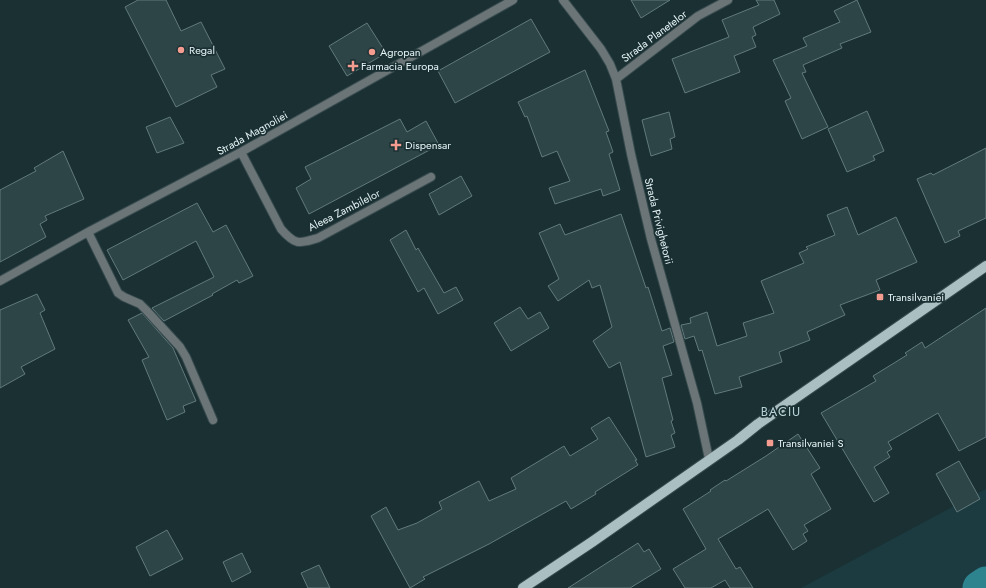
<svg xmlns="http://www.w3.org/2000/svg" width="986" height="588" font-family="Jost,sans-serif">
<style>
.built{fill:#1b3b40}
.lines{fill:none;stroke-linecap:round;stroke-linejoin:round}
.river{stroke:#2d838e;stroke-width:35}
.building{fill:#2e4548;stroke:#627a7d}
.street-casing{stroke:#374b4e;stroke-width:10}
.primary-casing{stroke:#374b4e;stroke-width:12}
.street{stroke:#6b7577;stroke-width:8}
.primary{stroke:#a9bfc2;stroke-width:10}
.poi-dot{fill:#f59c91;stroke:#1a3033;stroke-width:1.5}
.labels{text-anchor:middle;dominant-baseline:central;stroke-width:3.5;stroke-linejoin:round;paint-order:stroke}
.street-label{font-size:11px;fill:#e6f4f6;stroke:#1a3033}
.poi-label{font-size:11px;fill:#e6f4f6;stroke:#1a3033;text-anchor:start}
.quarter-label{font-size:13px;letter-spacing:1px;fill:#b7d1d5;stroke:#1a3033}
</style>
<rect width="100%" height="100%" fill="#1a3033"/>
<path class="built" d="M986,489v99h-185z"/>
<g class="lines">
<path class="river" d="M980,588l6,-4"/>
</g>
<path class="building" d="M138,0h28l15,31 20,-9 24,47 -14,6 6,12 -41,20 -51,-100z
M631,0h39l-29,18z
M756,0h18l6,14 -27,13 3,8 -4,2 4,10 -22,9 6,16 -55,21 -13,-34 57,-22 -7,-17 37,-15z
M857,0l14,32 -31,12 2,4 -39,17 3,7 -4,1 26,54 -26,12 -17,-38 6,-3 -18,-38 34,-14 -4,-8 37,-16 -6,-11z
M531,19l19,33 -95,51 -17,-32z
M367,23l19,30 -39,23 -18,-30z
M585,70l24,61 -3,1 7,20 -4,2 11,36 -17,6 -2,-7 -46,15 -6,-16 21,-7 -13,-30 -15,6 -15,-41 -2,1 -7,-15z
M867,111l17,40 -11,5 2,4 -28,12 -19,-43z
M669,112l6,25 -5,2 2,10 -21,7 -9,-36z
M170,117l14,26 -27,10 -11,-26z
M400,119l7,13 19,-11 13,24 -130,69 -13,-26 15,-9 -6,-12z
M986,148v70l-28,13 2,5 -15,7 -28,-64 14,-6 2,2z
M63,151l21,48 -39,17 2,4 -7,4 6,13 -46,25v-72l36,-19 -2,-3z
M461,176l11,20 -33,19 -10,-21z
M197,203l16,29 13,-7 27,51 -14,7 -2,-3 -25,14 1,1 -49,26 -12,-13 62,-31 -18,-36 -73,39 -16,-30z
M847,207l11,28 38,-18 21,45 -41,18 4,10 -40,15 5,10 -38,17 3,8 -31,12 3,10 -43,15 3,10 -27,7 -13,-44 -3,1 -5,-15 -9,3 -4,-14 10,-2 -1,-5 17,-6 10,34 30,-10 -4,-13 31,-10 -13,-32 43,-18 -5,-10 9,-4 -2,-2 29,-12 -8,-20z
M621,214l25,74 2,-1 14,44 8,-3 4,14 -11,4 9,29 -10,3 11,42 -2,1 4,12 -4,2 4,12 -29,10 -26,-95 -11,6 -16,-27 19,-14 -12,-42 -8,3 -3,-8 -31,21 -10,-15 11,-7 -20,-46 21,-9 5,11z
M406,230l10,20 2,-2 26,45 12,-6 7,13 -25,14 -14,-26 -6,4 -28,-52z
M37,294l8,16 -5,3 15,36 -34,18 4,7 -25,14v-78z
M520,307l8,12 12,-7 9,16 -38,23 -17,-28z
M986,308v129l-27,14 -21,-38 -50,29 4,7 -5,3 3,5 -16,10 15,26 -15,9 -53,-89 55,-32 -3,-5 34,-21 -2,-2 17,-11 3,6z
M142,313l31,35 23,53 -13,5 2,6 -18,8 -25,-60 7,-3 -21,-37z
M609,417l28,43h-2l3,5 -43,27 1,2 -25,15 -5,-8 -77,43 -66,33 2,2 -15,9 -39,-72 15,-9 12,23 19,-7 25,-14 -3,-7 40,-21 10,20 27,-12 -5,-11 53,-32 6,10 28,-17 -7,-11z
M798,434l22,34 -9,6 20,35 -27,16 4,6 -5,3 4,7 -14,9 -25,-41 -50,30 18,30 4,-2 13,21h-23l-5,-8 -14,8h-26l-12,-19 33,-20 -23,-40 28,-18 -1,-1 15,-10 1,1 40,-25z
M959,461l21,38 -23,13 -21,-38z
M167,530l16,29 -33,17 -14,-29z
M638,543l6,9 5,-3 12,20 -31,19h-62z
M242,553l9,19 -19,10 -9,-20z
M319,565l11,23h-22l-7,-15z"/>
<g class="lines">
<g class="street-casing">
<path id="street" d="M563,0l38,49 9,15 6,15 15,75 20,85 46,164 12,56
M616,79l82,-63 30,-16
M241,152l40,77c14,16 17,15 37,9l113,-61
M88,232l30,61 6,4 16,7 7,7 33,36 6,10 27,63
M0,281l88,-49 153,-80 272,-152"/>
</g>
<g class="primary-casing">
<path id="primary" d="M523,588l69,-46 146,-102 20,-16 228,-158"/>
</g>
<use href="#street" class="street"/>
<use href="#primary" class="primary"/>
</g>
<g class="poi-dot">
<circle cx="181" cy="50" r="4"/>
<circle cx="372" cy="52" r="4"/>
<path d="M351 60h4v4h4v4h-4v4h-4v-4h-4v-4h4z"/>
<path d="M394 139h4v4h4v4h-4v4h-4v-4h-4v-4h4z"/>
<rect x="876" y="293" width="8" height="8" rx="2"/>
<rect x="766" y="439" width="8" height="8" rx="2"/>
</g>
<g class="labels">
<g class="street-label">
<text transform="translate(654 36) rotate(-37)">Strada Planetelor</text>
<text transform="translate(252 133) rotate(-29)">Strada Magnoliei</text>
<text transform="translate(344 210) rotate(-27)">Aleea Zambilelor</text>
<text transform="translate(659 221) rotate(76)">Strada Privighetorii</text>
</g>
<g class="poi-label">
<text x="189" y="50">Regal</text>
<text x="380" y="52">Agropan</text>
<text x="361" y="66">Farmacia Europa</text>
<text x="405" y="145">Dispensar</text>
<text x="888" y="297">Transilvaniei</text>
<text x="778" y="443">Transilvaniei S</text>
</g>
<g class="quarter-label">
<text x="781" y="411">BACIU</text>
</g>
</g>
</svg>
